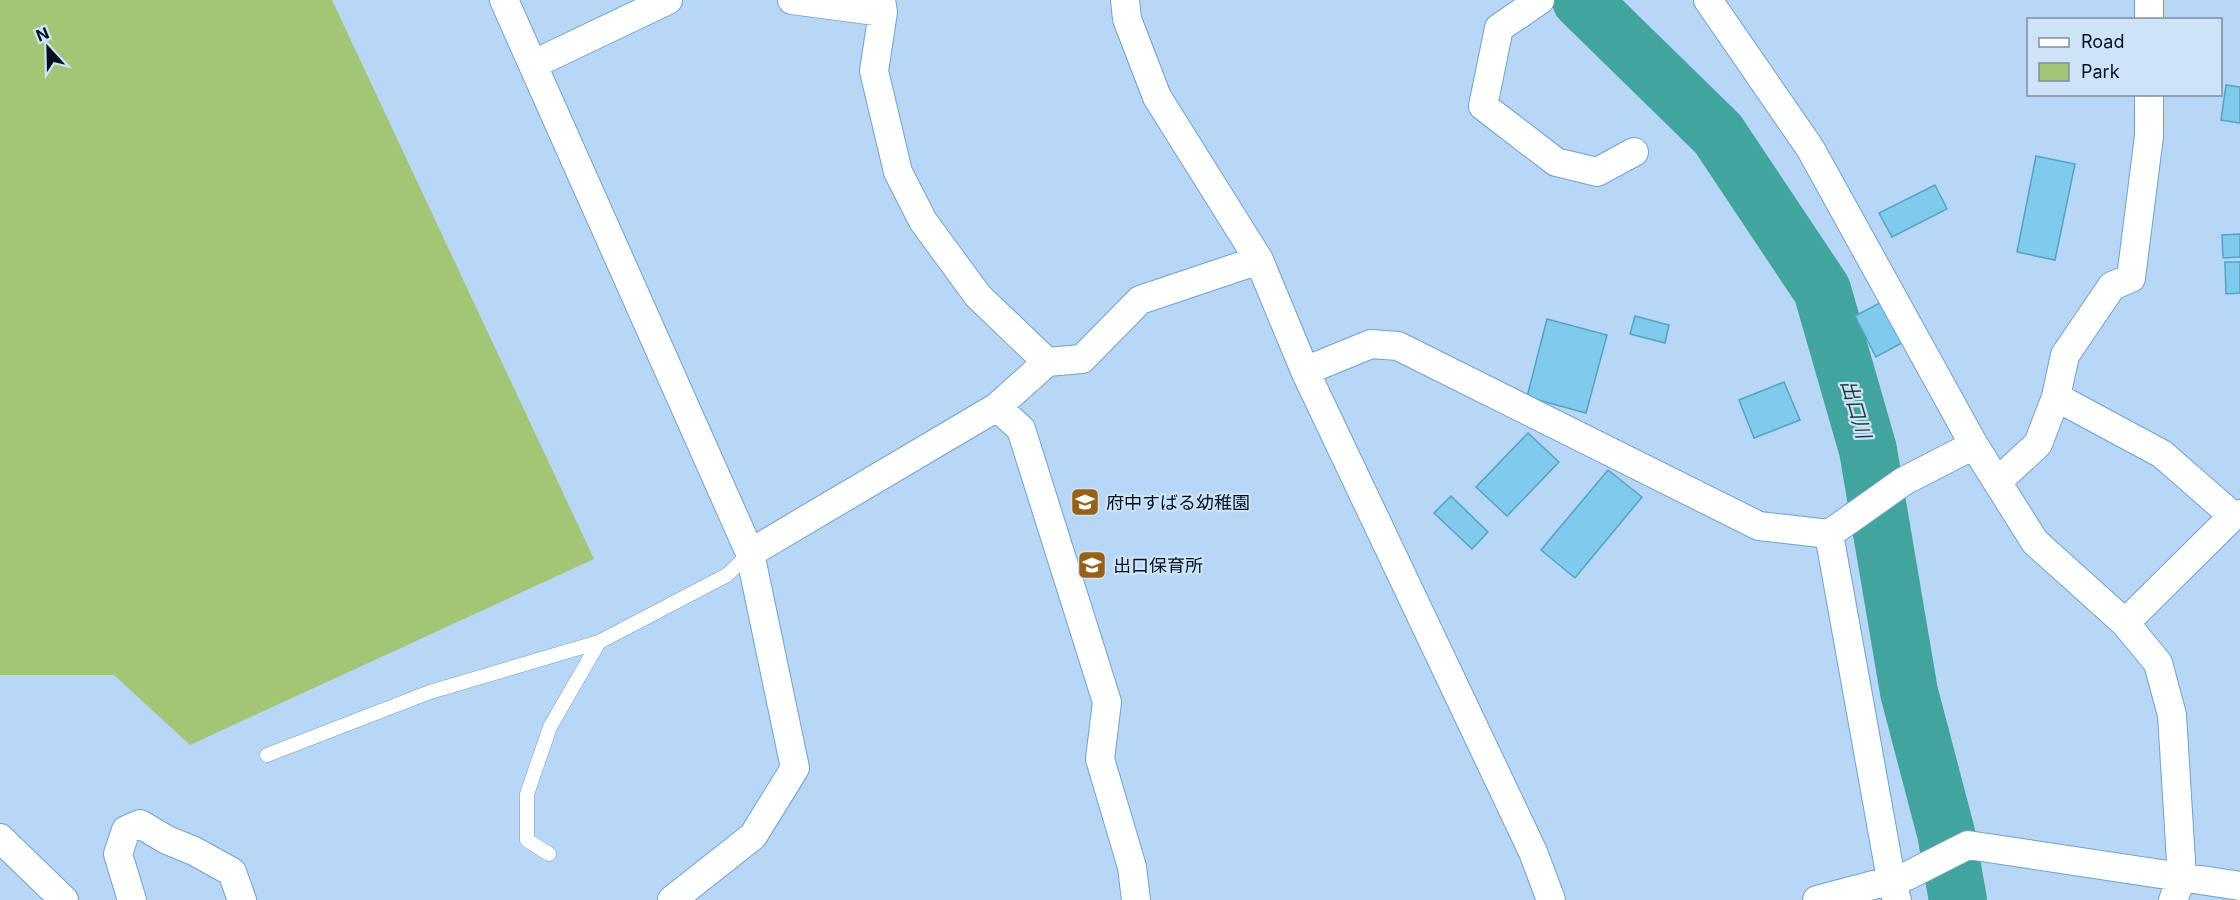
<svg xmlns="http://www.w3.org/2000/svg" width="2240" height="900" font-family="Inter,'Noto Sans JP',sans-serif">
<style>
.green{fill:#a2c576}
.lines{fill:none;stroke-linecap:round;stroke-linejoin:round}
.river{stroke:#41a59e;stroke-width:58}
.building{fill:#7fcbed;stroke:#55a2c3;stroke-width:1.5}
.lane-casing{stroke:#6fa1d1;stroke-width:15}
.street-casing{stroke:#6fa1d1;stroke-width:30}
.lane{stroke:#fff;stroke-width:14}
.street{stroke:#fff;stroke-width:28}
.labels{text-anchor:middle;dominant-baseline:central;stroke-width:4.5;stroke-linejoin:round;paint-order:stroke}
.poi-label{font-size:18px;fill:#001021;stroke:#cfe3f8;text-anchor:start}
.water-label{font-size:20px;font-style:italic;fill:#1d3b39;stroke:#cfe3f8}
</style>
<rect width="100%" height="100%" fill="#b8d7f6"/>
<path class="green" d="M0,0h332l262,559 -404,186 -76,-70h-114z"/>
<g class="lines">
<path class="river" d="M1581,0l137,134 104,156 46,160 41,242 37,141 12,67"/>
</g>
<path class="building" d="M2226,85l14,2v36l-19,-3z
M2036,156l39,8 -20,96 -38,-8z
M1935,185l12,24 -55,28 -13,-24z
M2240,234v23l-17,1 -1,-23z
M2225,262h15v31l-14,1z
M1889,298l22,40 -35,19 -21,-41z
M1635,316l34,9 -4,18 -35,-9z
M1547,319l60,16 -21,78 -59,-16z
M1784,382l16,38 -46,18 -15,-38z
M1528,433l31,29 -52,54 -31,-29z
M1608,470l34,27 -67,81 -34,-28z
M1451,496l37,36 -16,17 -38,-36z"/>
<g class="lines">
<g class="lane-casing">
<path id="lane" d="M267,755l163,-63 169,-50
M549,854l-22,-14v-46l23,-67 49,-85 128,-67 23,-22"/>
</g>
<g class="street-casing">
<path id="street" d="M504,0l246,553
M792,0l91,12
M881,0l2,12 -9,59 24,101 25,49 55,75 69,66
M1125,0l2,19 30,78 102,163 46,111 228,481 18,48
M1540,0l-41,28 -16,78 73,56 41,10 37,-20
M1708,0l102,148 164,297 61,97 90,81 33,40 14,52 10,162 -9,23
M2149,20v-20
M534,64l134,-64
M1305,371l66,-27 27,2 361,180 70,8 75,-53 70,-36
M2056,397l106,57 71,62
M997,407l24,22 86,273 -7,57 32,108 4,33
M1997,482l41,-38 18,-47 9,-42 47,-69 19,-8 18,-142v-42
M1829,534l62,345 6,21
M2125,623l108,-107 7,-2
M0,838l64,62
M132,900l-14,-46 8,-24 14,-6 27,16 27,11 38,21 10,28
M672,900l81,-64 42,-68 -45,-215 247,-146 50,-45 35,-3 58,-59 119,-40
M1817,900l90,-24 61,-31 272,41"/>
</g>
<use href="#lane" class="lane"/>
<use href="#street" class="street"/>
</g>
<defs>
<g id="school-square" transform="scale(1.5)"><rect x="-9" y="-9" width="18" height="18" rx="4" fill="#966017" stroke="#cfe3f8"/><path d="M0-5L7-2L0 1L-7-2ZM-4 1L0 2.5L4 1V4Q0 6-4 4Z" fill="#fff"/></g>
</defs>
<g fill-rule="evenodd">
<use href="#school-square" x="1085" y="502"/>
<use href="#school-square" x="1092" y="565"/>
</g>
<g class="labels">
<g class="poi-label">
<text x="1106" y="502">府中すばる幼稚園</text>
<text x="1113" y="565">出口保育所</text>
</g>
<g class="water-label">
<text transform="translate(1856 409) rotate(74)">出口川</text>
</g>
</g>
<rect x="2027" y="18" width="195" height="78" fill="#cfe3f8" stroke="#7c8fa2" stroke-width="1.5"/>
<rect x="2039" y="38" width="30" height="9" fill="#ffffff" stroke="#7c8fa2" stroke-width="1.5"/>
<text x="2081" y="48" font-size="18" fill="#001021">Road</text>
<rect x="2039" y="63" width="30" height="18" fill="#a2c576" stroke="#7c8fa2" stroke-width="1.5"/>
<text x="2081" y="78" font-size="18" fill="#001021">Park</text>
<g transform="translate(48 48) rotate(338)" stroke="#cfe3f8" stroke-width="4.5" paint-order="stroke">
<path d="M0-4.5L10 22L0 15L-10 22Z" fill="#001021"/>
<text y="-9" font-size="16" font-weight="bold" text-anchor="middle" fill="#001021">N</text>
</g>
</svg>
